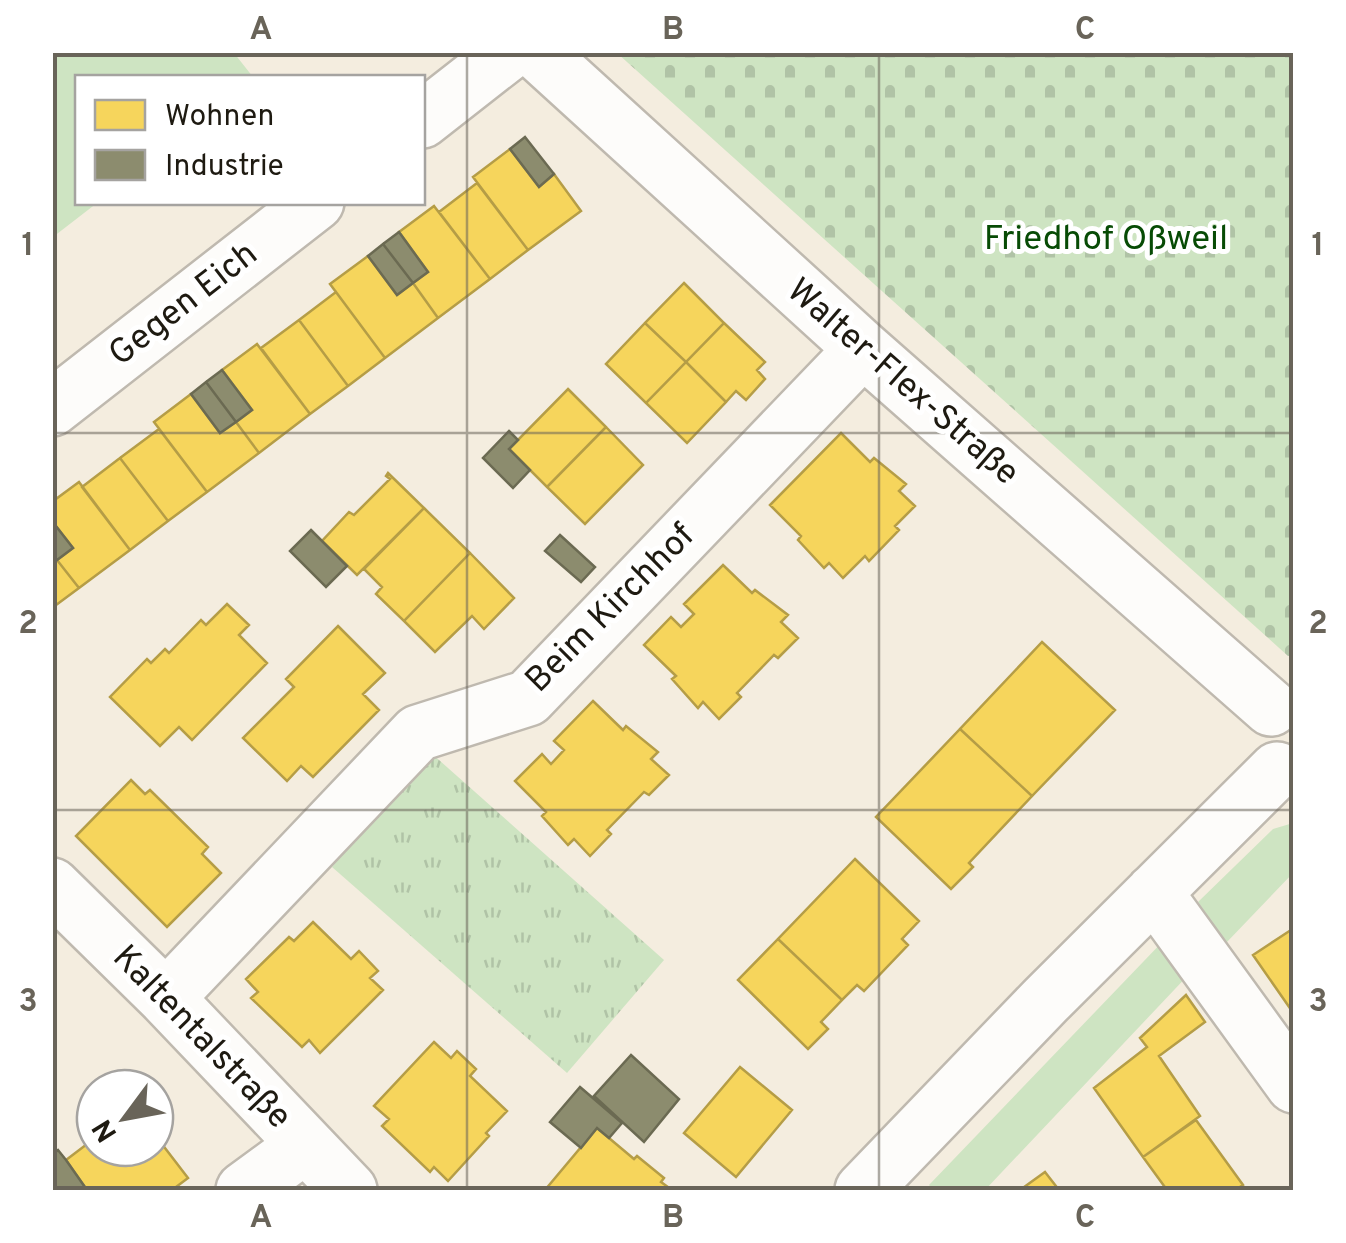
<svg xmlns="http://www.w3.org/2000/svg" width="1346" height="1243" font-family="Overpass,sans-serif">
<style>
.grass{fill:url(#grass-tufts)}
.cemetery{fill:url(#cemetery-stones)}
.park{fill:#cee4c2}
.homes{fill:#f6d55c;stroke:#b59d46;stroke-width:2.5}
.industry{fill:#8c8c6e;stroke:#6b6a52;stroke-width:2.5}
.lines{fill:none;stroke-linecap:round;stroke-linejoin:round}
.minor-casing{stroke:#bfb9af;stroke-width:60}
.minor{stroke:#fdfcfa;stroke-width:55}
.grid{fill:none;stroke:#696459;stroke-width:2.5;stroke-opacity:0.55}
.labels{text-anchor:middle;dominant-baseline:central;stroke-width:10;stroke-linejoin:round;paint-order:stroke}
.park-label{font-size:35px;fill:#074b05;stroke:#fff}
.street-label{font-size:35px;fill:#1e1a11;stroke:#fff}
.neatline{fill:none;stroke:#696459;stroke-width:4}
.grid-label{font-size:32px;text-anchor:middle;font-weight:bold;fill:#696459}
</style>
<defs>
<pattern id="grass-tufts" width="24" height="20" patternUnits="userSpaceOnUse" patternTransform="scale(2.5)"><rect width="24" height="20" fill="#cee4c2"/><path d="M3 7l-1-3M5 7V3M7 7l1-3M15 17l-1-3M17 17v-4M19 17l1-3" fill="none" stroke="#b0c3a6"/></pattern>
<pattern id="cemetery-stones" width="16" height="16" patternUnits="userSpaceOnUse" patternTransform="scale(2.5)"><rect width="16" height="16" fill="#cee4c2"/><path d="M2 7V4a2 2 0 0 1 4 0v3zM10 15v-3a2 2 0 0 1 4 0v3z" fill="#b0c3a6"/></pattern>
</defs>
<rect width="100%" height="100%" fill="#f4eddf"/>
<path class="grass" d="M430,752l234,208 -97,113 -235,-206z"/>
<path class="cemetery" d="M617,53h676v602l-5,1z"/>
<path class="park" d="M53,52l181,1 19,24 -175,1v124l19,1 -44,34z
M1293,823v50l-67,70 -28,-41 75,-73z
M1167,937l25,34 -207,219h-51l-5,-5z"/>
<path class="homes" d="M510,149l29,38 15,-13 27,37 -53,39 -55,-73z
M477,183l51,67 -38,29 -51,-67z
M434,206l56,73 -52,39 -25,-35 15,-11 -29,-40z
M368,256l29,39 16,-12 25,35 -53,40 -55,-74z
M684,283l40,40 -38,39 -41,-39z
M336,292l49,66 -37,28 -49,-66z
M299,320l49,66 -38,28 -49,-66z
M645,323l41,39 -40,41 -40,-39z
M724,323l41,39 -8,8 8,9 -19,21 -10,-9 -10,11 -40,-40z
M257,344l53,70 -51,39 -23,-31 16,-12 -30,-40z
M686,362l40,40 -39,41 -41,-40z
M568,389l38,38 -59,60 -38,-38z
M191,394l29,39 16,-11 23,31 -52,39 -53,-70z
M606,427l37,38 -58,59 -38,-37z
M159,429l48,63 -39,29 -48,-63z
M841,433l29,29 4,-4 32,26 -7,7 16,15 -20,20 4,4 -30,31 -4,-5 -22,22 -14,-15 -5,5 -26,-28 3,-4 -31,-31z
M120,458l48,63 -38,29 -48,-63z
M388,473l36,35 -67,67 -35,-34 27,-29 5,3 36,-36 -4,-3z
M79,482l51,68 -51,38 -22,-28 16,-12 -21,-27v-19z
M424,508l46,45 -66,68 -28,-27 6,-7 -18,-18z
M470,553l44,45 -30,31 -12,-13 -37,36 -31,-31z
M57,560l22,28 -27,20v-45z
M723,565l29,28 3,-3 33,25 -7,7 17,16 -20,20 -4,-3 -37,38 4,4 -22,22 -16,-17 -5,6 -26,-29 4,-3 -32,-31 27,-28 10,10 13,-13 -10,-10z
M227,604l22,21 -10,10 28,28 -75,77 -13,-13 -19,19 -50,-49 37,-38 4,4 14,-14 4,4 32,-33 5,5z
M338,626l47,47 -22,21 16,16 -66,67 -12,-11 -14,15 -44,-43 51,-51 -8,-8z
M1042,642l73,68 -83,86 -72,-67z
M593,701l30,29 3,-4 32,26 -7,7 18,16 -20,20 -5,-3 -37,38 4,4 -21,22 -16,-17 -6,6 -26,-29 4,-4 -31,-31 27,-27 9,10 13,-14 -10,-9z
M960,729l72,67 -63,67 4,4 -22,22 -75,-72z
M131,780l14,14 5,-4 58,57 -6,7 19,19 -54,54 -91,-91z
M855,859l64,62 -17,18 6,6 -44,46 -7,-6 -15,15 -64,-61z
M313,922l38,37 8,-8 19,20 -8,7 13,12 -63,63 -11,-13 -7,7 -51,-49 7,-6 -12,-13 43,-42 5,4z
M1294,928v86l-41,-59z
M778,939l64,61 -21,22 7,7 -20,20 -70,-69z
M1186,995l19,27 -46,34 41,60 -57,41 -49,-69 53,-41 -7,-9z
M434,1042l17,16 6,-7 19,18 -6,7 37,35 -21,22 3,3 -41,45 -14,-14 -4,5 -48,-46 7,-7 -15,-13z
M740,1067l52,43 -56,67 -52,-44z
M1196,1120l47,65 -8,5h-68l-24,-33z
M597,1128l37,31 3,-3 27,22 -3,4 11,8h-127z
M155,1135l33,43 -16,12h-85l-21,-30 29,-22v10h60z
M1045,1172l14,18h-39z"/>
<path class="industry" d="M525,137l29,37 -15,13 -29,-38z
M399,232l29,40 -15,11 -30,-39z
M383,244l30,39 -16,12 -29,-39z
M222,370l30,40 -16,12 -30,-40z
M206,382l30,40 -16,11 -29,-39z
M509,431l9,9 -9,9 21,21 -17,18 -30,-30z
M52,521l21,27 -16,12 -5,-6z
M311,530l36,36 -21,21 -36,-36z
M560,535l35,32 -14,15 -36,-31z
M631,1055l48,44 -35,43 -50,-46z
M580,1087l42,36 -13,15 -12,-10 -16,20 -31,-26z
M58,1150l8,10 21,30h-32l-3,-2v-33z"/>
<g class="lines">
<g class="minor-casing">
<path id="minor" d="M537,52l326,297 408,359
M422,120l87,-68
M52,408l264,-206
M52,886l114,112 183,192
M1154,892l140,193
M166,998l252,-265 110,-35 335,-349
M244,1190l60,-44
M863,1190l183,-190 231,-230"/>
</g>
<use href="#minor" class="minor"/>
</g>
<path class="grid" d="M467,52v1138M879,52v1138M52,433h1242M52,810h1242"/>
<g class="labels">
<g class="park-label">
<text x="1106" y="240">Friedhof Oßweil</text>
</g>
<g class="street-label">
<text transform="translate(184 305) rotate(-38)">Gegen Eich</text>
<text transform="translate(902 383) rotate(41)">Walter-Flex-Straße</text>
<text transform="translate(611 609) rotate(-45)">Beim Kirchhof</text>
<text transform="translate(201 1038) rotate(46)">Kaltentalstraße</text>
</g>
</g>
<rect width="1346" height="1243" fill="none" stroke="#ffffff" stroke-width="110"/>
<rect x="75" y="75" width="350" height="130" fill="#ffffff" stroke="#a5a3a0" stroke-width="2.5"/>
<rect x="95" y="100" width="50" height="30" fill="#f6d55c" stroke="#a5a3a0" stroke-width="2.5"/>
<text x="165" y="125" font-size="30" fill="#1e1a11">Wohnen</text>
<rect x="95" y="150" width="50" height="30" fill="#8c8c6e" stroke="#a5a3a0" stroke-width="2.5"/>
<text x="165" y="175" font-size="30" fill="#1e1a11">Industrie</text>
<g transform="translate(125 1118) rotate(238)"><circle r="48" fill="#ffffff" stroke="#a5a3a0" stroke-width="2.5"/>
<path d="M0-8L18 38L0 25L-18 38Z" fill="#696459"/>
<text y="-15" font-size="28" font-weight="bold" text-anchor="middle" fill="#1e1a11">N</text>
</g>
<rect x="55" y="55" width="1236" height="1133" class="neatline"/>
<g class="grid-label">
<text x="261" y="39">A</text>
<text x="673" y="39">B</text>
<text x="1085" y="39">C</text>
<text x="28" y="255">1</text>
<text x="1318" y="255">1</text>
<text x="28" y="633">2</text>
<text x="1318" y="633">2</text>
<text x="28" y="1011">3</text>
<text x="1318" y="1011">3</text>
<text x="261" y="1227">A</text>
<text x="673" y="1227">B</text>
<text x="1085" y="1227">C</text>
</g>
</svg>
